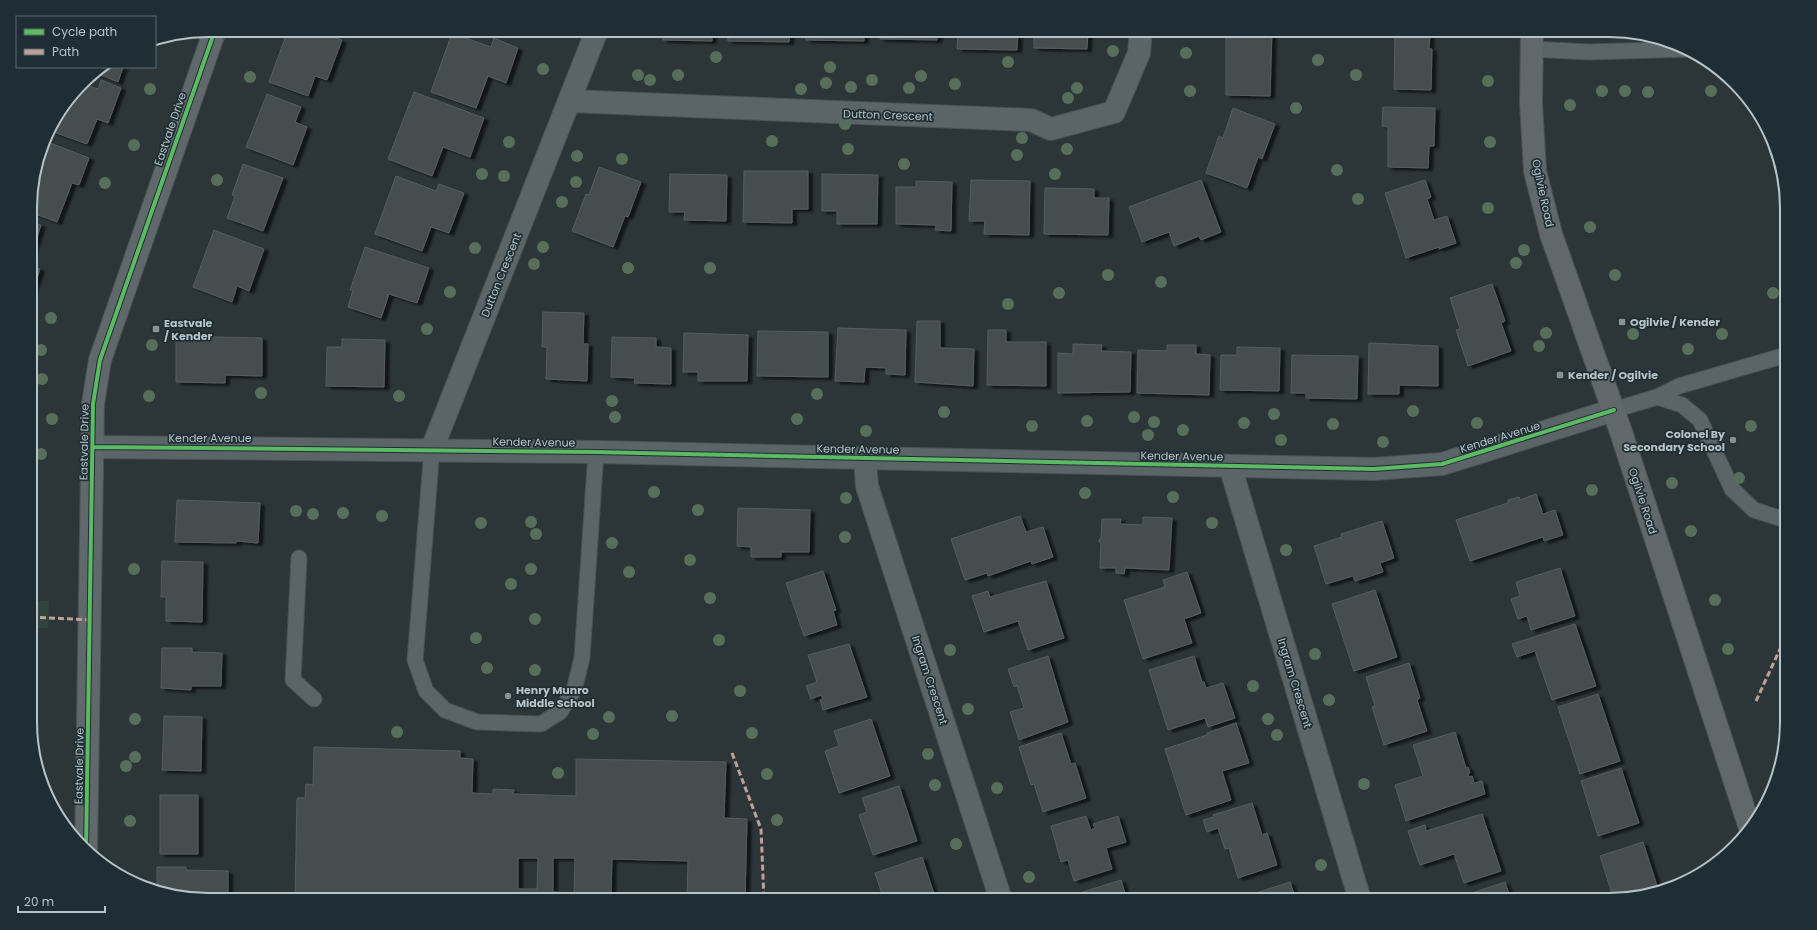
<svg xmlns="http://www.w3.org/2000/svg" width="1817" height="930" font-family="Poppins,sans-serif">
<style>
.green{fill:#2e443d}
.building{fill:#454e50;stroke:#545d60;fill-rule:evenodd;filter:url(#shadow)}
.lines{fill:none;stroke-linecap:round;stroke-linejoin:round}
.lane-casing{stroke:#4a5153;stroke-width:17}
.street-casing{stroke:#4a5153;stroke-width:24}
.secondary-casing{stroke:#4a5153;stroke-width:24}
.lane{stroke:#5b6467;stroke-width:15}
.street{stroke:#5b6467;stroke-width:22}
.secondary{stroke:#60686b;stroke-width:22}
.quiet{stroke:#bda197;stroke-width:3;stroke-dasharray:6 3;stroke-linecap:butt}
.cycleway-casing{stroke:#1f2e34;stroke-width:6}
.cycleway{stroke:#5cba63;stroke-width:4}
.tree{fill:#576f5a}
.poi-dot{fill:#869296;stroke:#1f2e34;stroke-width:1.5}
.labels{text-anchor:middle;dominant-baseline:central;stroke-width:3.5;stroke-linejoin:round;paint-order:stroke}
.street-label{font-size:11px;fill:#b6c4c9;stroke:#1f2e34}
.poi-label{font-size:11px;font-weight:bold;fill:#b6c4c9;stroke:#1f2e34;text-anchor:start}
.rim{fill:none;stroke:#b6c4c9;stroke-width:2}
</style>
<defs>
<filter id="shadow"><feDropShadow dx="4.5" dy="2.5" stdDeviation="1" flood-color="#0009"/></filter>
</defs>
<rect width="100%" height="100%" fill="#2c3638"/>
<path class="green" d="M31,601h18l-1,27h-17z"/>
<path class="building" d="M288,30h28l10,4 3,-4 6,2 -2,5 9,3 -15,40 -12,-4 -7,20 -39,-14z
M663,30h49v11l-49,-1z
M728,30h62l-1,12 -61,-1z
M806,30h58v11l-58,-1z
M881,30h57l-1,10 -57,-1z
M958,30h60l-1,20 -60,-1z
M1034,30h54l-1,19 -53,-1z
M1226,30h46l-2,66 -44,-1z
M1395,32h35l-1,17h3l-1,41 -37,-1z
M452,33l39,14 3,-9 24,10 -12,35 -18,-7 -12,32 -45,-16z
M102,67h21l-5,15 -24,-10z
M101,80l20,8 -13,35 -11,-4 -10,25 -39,-14 35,-46 15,5z
M414,92l70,26 -14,39 -27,-10 -11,29 -44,-17z
M267,94l34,13 -6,15 12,5 -14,38 -47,-18z
M1383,107l52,1 -1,38h-5l-1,22 -40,-1v-40l-6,-1z
M1233,108l42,16 -13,35 -4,-2 -11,31 -41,-15 13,-37 4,2z
M45,141l44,17 -10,27 -7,-2 -15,39 -27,-10v-16z
M243,164l40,14 -20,53 -36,-13 8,-22 -3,-1z
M599,167l42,15 -13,35 -3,-1 -12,31 -41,-16 14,-37 3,1z
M744,171h64v38h-16v14l-49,-1z
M670,174l57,1 -1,46 -42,-1 1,-8h-16z
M822,174l56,1 -1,49h-40v-13h-15z
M396,176l40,15 3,-7 25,9 -15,40 -18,-6 -9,24 -47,-17z
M971,180l59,1 -1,54 -45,-1 1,-13h-16z
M1201,180l20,52 -20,8 -2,-4 -25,10 -5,-14 -27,10 -13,-35z
M1425,180l6,17 -4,2 7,21 13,-4 9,27 -17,6v-2l-33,11 -21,-65z
M916,181l36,1 -1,49 -16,-1 1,-5 -40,-1v-37h20z
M1045,188l49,1v9h15l-1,37 -64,-1z
M30,221l11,4 -10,31z
M214,230l50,19 -15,42 -12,-5 -5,16 -39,-15z
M365,247l64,21 -12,35 -28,-9 -8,24 -33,-11 5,-17h-3z
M31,266l9,3 -9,27z
M1492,284l13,37 -4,2 10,28 -43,15 -12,-36 4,-1 -10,-31z
M543,312l41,1 -1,31h5l-1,37 -41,-2 1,-32h-5z
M917,321h23v27l34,1 -1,37 -58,-4z
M838,328l68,2 -1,45 -19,-1v-6l-21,-1 -1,15 -29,-1z
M988,330h18v12h40v44l-59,-1z
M758,331l70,1v45l-71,-1z
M684,333l64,2 -1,46h-49v-9h-15z
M176,336l86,2v38l-37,-1v8l-49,-1z
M612,337l44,1v9l15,1v36l-37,-1 1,-5 -24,-1z
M342,339l43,1 -1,47 -58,-1 1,-39h15z
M1369,343l69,3v40l-39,-1v9h-31z
M1073,344l29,1 -1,6 30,1 -1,40 -72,1v-40l15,1z
M1167,345h29v9l14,1 -1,40 -72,-2 1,-43 29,1z
M1237,347l43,1 -1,43 -59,-1 1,-35h16z
M1292,355l66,1 -1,43 -51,-1v-5h-15z
M1536,494l7,20 12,-4 8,25 -19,6 -1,-4 -73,24 -14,-41 52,-17v-3l11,-3 1,3z
M177,500l83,3 -2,40 -22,-2v2l-61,-1z
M738,508l72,2 -1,42h-28v5h-30v-10l-14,-1z
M1020,516l6,16 17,-5 10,30 -21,7 -1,-3 -43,15 -1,-3 -22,7 -14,-41z
M1143,517l29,1 -3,52 -44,-2 -1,6 -8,-1v-5h-16l1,-26h-2v-3h2l1,-20h19l-1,5 23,1z
M1382,521l12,37 -14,5 3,9 -28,9 -2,-5 -27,8 -12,-38 28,-9 -1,-3z
M162,561l41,1 -1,60 -36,-1v-24h-5z
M1560,568l15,48 -44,14 -4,-14 -9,3 -7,-20 9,-3 -4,-14z
M823,571l13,39 -3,1 4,14 -33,11 -18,-53z
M1187,572l14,41 -17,6 8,24 -49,16 -19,-59 41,-13 -2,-7z
M1046,581l18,57 -36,12 -10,-29 -34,11 -12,-36 16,-5 2,6z
M1375,590l22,67 -43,14 -22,-67z
M1575,624l21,62 -44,14 -17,-49 -18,6 -5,-13z
M849,644l18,53 -44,13 -3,-10 3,-1 -2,-4 -10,4 -5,-13 11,-4 -9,-27z
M162,648h30v4l30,1 -1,33h-30v4l-30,-2z
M1048,656l20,66 -49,18 -9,-28 14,-4 -7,-22 -3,1 -6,-18z
M1194,656l8,26h2l2,6 17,-5 12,35 -27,9 -3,-9 -37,12 -19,-60z
M1409,663l11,35 -3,2 10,31 -43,14 -12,-38 3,-1 -9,-29z
M1598,694l22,67 -40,13 -22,-67z
M164,716l38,1 -1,54 -39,-1z
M871,719l19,57 -51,17 -14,-42 14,-5 -5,-15z
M1236,723l13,40 -27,8 9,29 -45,15 -21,-66 42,-14v-2z
M1455,732l11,36 2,-1 2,6 -2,1 1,3 3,-1 2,6 -4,1 1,1 11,-3 3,13 -79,27 -11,-36 28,-9 -10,-31z
M1061,733l10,31 4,-1 11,35 -43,14 -9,-28 -3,1 -12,-38z
M314,747l146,4v7l13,1 -1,34 21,1v-5l21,1 -1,4 63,2v-37l150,3 -2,56 23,1 -2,81h-450l2,-102h8l1,-14 7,1zM518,858h20l-1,31h-19zM553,858h22l-1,35 -21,-1zM612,859l76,2 -1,35 -76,-2z
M1621,768l18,55 -41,13 -17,-55z
M899,786l18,55 -44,14 -14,-40 8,-3 -5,-14z
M160,795h38v59h-38z
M1252,803l10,32 5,-2 10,32 -39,13 -9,-30 -4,1 -7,-21 -11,4 -4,-12 11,-3 -1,-2z
M1482,814l19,57 -37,12 -10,-29 -34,11 -12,-34 17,-6 1,6z
M1086,816l5,14 4,-2 -2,-4 25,-8 8,26 -20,6 6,21 -38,12 -6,-21 -7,2 -10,-36z
M1643,842l16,50 -45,8 -14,-44z
M922,857l14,43h-52l-9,-27z
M157,867h29v3l42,1v29h-20l-51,-12z
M1121,880l6,20h-42l-2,-8z
M1290,882l6,18h-49l7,-3 -1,-3z
M1505,882l6,18h-50l-1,-3z"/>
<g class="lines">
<g class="lane-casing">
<path id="lane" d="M1532,49l57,3 100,-3
M1657,397l25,8 18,15 32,69 22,21 32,10
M1614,410l43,-13 22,-11 107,-31
M432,449l-17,211 11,31 19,19 32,12 64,2 19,-12 14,-22 8,-32 14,-206
M299,558l-6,122 21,19"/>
</g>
<g class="street-casing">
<path id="street" d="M570,101l461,19 20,9 63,-17 25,-59 2,-23
M93,447l503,5 778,17 68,-5 172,-54
M432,449l165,-419
M865,458l2,28 134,414
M1230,466l130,434"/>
</g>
<g class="secondary-casing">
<path id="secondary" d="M1532,30l-1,73 4,68 16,63 70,198 129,396
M86,851l7,-447 7,-44 115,-330"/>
</g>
<use href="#lane" class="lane"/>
<use href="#street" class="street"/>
<use href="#secondary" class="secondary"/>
<path class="quiet" d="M31,617l60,3
M1756,701l31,-67
M732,753l29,76 3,71"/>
<g class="cycleway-casing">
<path id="cycleway" d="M93,447l503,5 778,17 68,-5 172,-54
M86,851l7,-447 7,-44 115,-330"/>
</g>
<use href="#cycleway" class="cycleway"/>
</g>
<g class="tree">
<circle cx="1113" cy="51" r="6"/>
<circle cx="1186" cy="53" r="6"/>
<circle cx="716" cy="57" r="6"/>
<circle cx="1318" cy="60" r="6"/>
<circle cx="1008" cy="62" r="6"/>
<circle cx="830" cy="67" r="6"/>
<circle cx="543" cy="69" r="6"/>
<circle cx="638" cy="75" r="6"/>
<circle cx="678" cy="75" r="6"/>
<circle cx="1356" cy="75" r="6"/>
<circle cx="921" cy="76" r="6"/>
<circle cx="250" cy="77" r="6"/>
<circle cx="650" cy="80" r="6"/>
<circle cx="872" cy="80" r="6"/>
<circle cx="1488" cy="81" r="6"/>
<circle cx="826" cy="83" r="6"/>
<circle cx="955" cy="84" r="6"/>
<circle cx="851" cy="87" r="6"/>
<circle cx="909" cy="88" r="6"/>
<circle cx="1077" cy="88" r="6"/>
<circle cx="150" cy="89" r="6"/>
<circle cx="801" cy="89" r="6"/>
<circle cx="1190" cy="91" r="6"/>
<circle cx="1602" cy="91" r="6"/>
<circle cx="1625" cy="91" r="6"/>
<circle cx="1711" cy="91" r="6"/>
<circle cx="1648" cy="92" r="6"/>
<circle cx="1068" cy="98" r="6"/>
<circle cx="1570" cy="105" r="6"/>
<circle cx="1296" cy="108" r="6"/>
<circle cx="845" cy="124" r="6"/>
<circle cx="1022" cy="138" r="6"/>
<circle cx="772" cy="141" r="6"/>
<circle cx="509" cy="142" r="6"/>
<circle cx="1490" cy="142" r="6"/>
<circle cx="134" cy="145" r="6"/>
<circle cx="848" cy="149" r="6"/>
<circle cx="1067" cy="149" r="6"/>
<circle cx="1017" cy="155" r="6"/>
<circle cx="577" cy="156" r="6"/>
<circle cx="622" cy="159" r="6"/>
<circle cx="904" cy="164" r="6"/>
<circle cx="1337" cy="170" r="6"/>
<circle cx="482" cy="174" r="6"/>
<circle cx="1055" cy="174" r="6"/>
<circle cx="504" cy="176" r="6"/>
<circle cx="217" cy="180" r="6"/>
<circle cx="576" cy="182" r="6"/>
<circle cx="105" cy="183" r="6"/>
<circle cx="1358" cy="199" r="6"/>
<circle cx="562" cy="202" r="6"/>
<circle cx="1488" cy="208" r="6"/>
<circle cx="1590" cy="227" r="6"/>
<circle cx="543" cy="247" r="6"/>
<circle cx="475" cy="248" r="6"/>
<circle cx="1524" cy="250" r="6"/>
<circle cx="1516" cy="263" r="6"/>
<circle cx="534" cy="264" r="6"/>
<circle cx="628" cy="268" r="6"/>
<circle cx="710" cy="268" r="6"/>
<circle cx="1108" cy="275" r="6"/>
<circle cx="1615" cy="275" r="6"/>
<circle cx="1161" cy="282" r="6"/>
<circle cx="450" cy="292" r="6"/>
<circle cx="1059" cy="293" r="6"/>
<circle cx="1773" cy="293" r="6"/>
<circle cx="1008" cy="304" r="6"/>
<circle cx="51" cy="318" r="6"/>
<circle cx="427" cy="329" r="6"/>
<circle cx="1546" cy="333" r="6"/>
<circle cx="1633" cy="334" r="6"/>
<circle cx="1722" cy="334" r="6"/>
<circle cx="152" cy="345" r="6"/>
<circle cx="1539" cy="346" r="6"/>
<circle cx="1688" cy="349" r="6"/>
<circle cx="41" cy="350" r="6"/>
<circle cx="42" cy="379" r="6"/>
<circle cx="261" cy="393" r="6"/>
<circle cx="817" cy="394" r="6"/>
<circle cx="149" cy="396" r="6"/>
<circle cx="399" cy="396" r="6"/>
<circle cx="612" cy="401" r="6"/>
<circle cx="1413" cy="411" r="6"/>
<circle cx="944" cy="412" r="6"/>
<circle cx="1274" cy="414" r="6"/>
<circle cx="615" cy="417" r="6"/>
<circle cx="1134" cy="417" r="6"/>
<circle cx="52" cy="419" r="6"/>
<circle cx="797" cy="419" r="6"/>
<circle cx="1087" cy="421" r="6"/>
<circle cx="1154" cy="422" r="6"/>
<circle cx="1244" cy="423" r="6"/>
<circle cx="1477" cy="423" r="6"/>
<circle cx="1333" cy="424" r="6"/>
<circle cx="1032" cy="426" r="6"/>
<circle cx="1751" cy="426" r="6"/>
<circle cx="1183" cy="430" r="6"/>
<circle cx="866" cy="431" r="6"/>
<circle cx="1148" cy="435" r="6"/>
<circle cx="1281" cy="440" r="6"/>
<circle cx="1383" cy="442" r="6"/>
<circle cx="41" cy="454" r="6"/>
<circle cx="1739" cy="478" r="6"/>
<circle cx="1672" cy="483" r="6"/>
<circle cx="1592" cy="490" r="6"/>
<circle cx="654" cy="492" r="6"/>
<circle cx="1085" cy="493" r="6"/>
<circle cx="1173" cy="497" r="6"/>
<circle cx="846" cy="498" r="6"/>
<circle cx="698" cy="510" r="6"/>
<circle cx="296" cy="511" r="6"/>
<circle cx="343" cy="513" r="6"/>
<circle cx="313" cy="514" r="6"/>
<circle cx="382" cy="516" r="6"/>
<circle cx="531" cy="522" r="6"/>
<circle cx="481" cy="523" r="6"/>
<circle cx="1212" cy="523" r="6"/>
<circle cx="1691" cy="531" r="6"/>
<circle cx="536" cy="534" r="6"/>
<circle cx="845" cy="537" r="6"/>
<circle cx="612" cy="543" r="6"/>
<circle cx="1286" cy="550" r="6"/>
<circle cx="690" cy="560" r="6"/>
<circle cx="134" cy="569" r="6"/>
<circle cx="531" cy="569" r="6"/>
<circle cx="629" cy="572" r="6"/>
<circle cx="511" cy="584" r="6"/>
<circle cx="710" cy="598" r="6"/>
<circle cx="1715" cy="600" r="6"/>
<circle cx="535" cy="619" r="6"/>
<circle cx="476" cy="638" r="6"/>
<circle cx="719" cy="640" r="6"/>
<circle cx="1728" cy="649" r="6"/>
<circle cx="950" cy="650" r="6"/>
<circle cx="1315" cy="654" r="6"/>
<circle cx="487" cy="668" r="6"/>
<circle cx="535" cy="670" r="6"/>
<circle cx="1253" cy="686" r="6"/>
<circle cx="740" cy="691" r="6"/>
<circle cx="1329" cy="700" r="6"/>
<circle cx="968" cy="709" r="6"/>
<circle cx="672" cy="716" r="6"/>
<circle cx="609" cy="717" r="6"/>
<circle cx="135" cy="719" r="6"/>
<circle cx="1268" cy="719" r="6"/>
<circle cx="397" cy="732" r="6"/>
<circle cx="752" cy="733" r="6"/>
<circle cx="593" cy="734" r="6"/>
<circle cx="1277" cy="735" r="6"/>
<circle cx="928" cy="754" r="6"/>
<circle cx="135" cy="757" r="6"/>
<circle cx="126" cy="766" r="6"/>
<circle cx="558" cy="773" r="6"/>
<circle cx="767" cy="774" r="6"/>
<circle cx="1364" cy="784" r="6"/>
<circle cx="935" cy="785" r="6"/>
<circle cx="997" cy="788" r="6"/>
<circle cx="777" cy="820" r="6"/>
<circle cx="130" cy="821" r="6"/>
<circle cx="956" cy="844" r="6"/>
<circle cx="1321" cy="865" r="6"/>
<circle cx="1029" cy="877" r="6"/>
</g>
<g class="poi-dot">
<rect x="1618" y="318" width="8" height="8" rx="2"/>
<rect x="152" y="325" width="8" height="8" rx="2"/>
<rect x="1556" y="371" width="8" height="8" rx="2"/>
<circle cx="1733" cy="440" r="4"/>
<circle cx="508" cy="696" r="4"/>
</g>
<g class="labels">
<g class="street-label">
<text transform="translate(888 115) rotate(2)">Dutton Crescent</text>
<text transform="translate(170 129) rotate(-71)">Eastvale Drive</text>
<text transform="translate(1543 193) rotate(78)">Ogilvie Road</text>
<text transform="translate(501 275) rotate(-68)">Dutton Crescent</text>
<text transform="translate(1500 437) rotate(-17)">Kender Avenue</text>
<text x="210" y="438">Kender Avenue</text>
<text transform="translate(84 442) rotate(-89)">Eastvale Drive</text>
<text transform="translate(534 442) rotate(1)">Kender Avenue</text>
<text transform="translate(858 449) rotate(1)">Kender Avenue</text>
<text transform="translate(1182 456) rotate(1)">Kender Avenue</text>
<text transform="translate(1643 501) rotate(72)">Ogilvie Road</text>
<text transform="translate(930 680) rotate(72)">Ingram Crescent</text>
<text transform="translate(1295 683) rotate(73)">Ingram Crescent</text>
<text transform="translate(79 766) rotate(-89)">Eastvale Drive</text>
</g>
<g class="poi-label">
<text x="1630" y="322">Ogilvie / Kender</text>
<text x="164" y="323">Eastvale<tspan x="164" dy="13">/ Kender</tspan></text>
<text x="1568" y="375">Kender / Ogilvie</text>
<text x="1725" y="434" text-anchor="end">Colonel By<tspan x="1725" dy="13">Secondary School</tspan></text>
<text x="516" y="690">Henry Munro<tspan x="516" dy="13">Middle School</tspan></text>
</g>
</g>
<path d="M0 0H1817V930H0ZM208 37H1609A171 171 0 0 1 1780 208V722A171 171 0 0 1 1609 893H208A171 171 0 0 1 37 722V208A171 171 0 0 1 208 37Z" fill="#1f2e34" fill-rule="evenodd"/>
<path class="rim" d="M208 37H1609A171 171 0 0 1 1780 208V722A171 171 0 0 1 1609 893H208A171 171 0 0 1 37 722V208A171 171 0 0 1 208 37Z"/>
<rect x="16" y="16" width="140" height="52" fill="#1f2e34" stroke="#5b6a70"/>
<rect x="24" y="29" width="20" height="6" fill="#5cba63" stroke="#5b6a70"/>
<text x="52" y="36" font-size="12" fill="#b6c4c9">Cycle path</text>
<rect x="24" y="49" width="20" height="6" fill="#bda197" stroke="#5b6a70"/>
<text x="52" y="56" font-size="12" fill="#b6c4c9">Path</text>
<path d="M18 906v6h87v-6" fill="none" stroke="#b6c4c9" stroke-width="2"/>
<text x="24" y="906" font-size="12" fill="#b6c4c9" stroke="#1f2e34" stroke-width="3" paint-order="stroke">20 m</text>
</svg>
